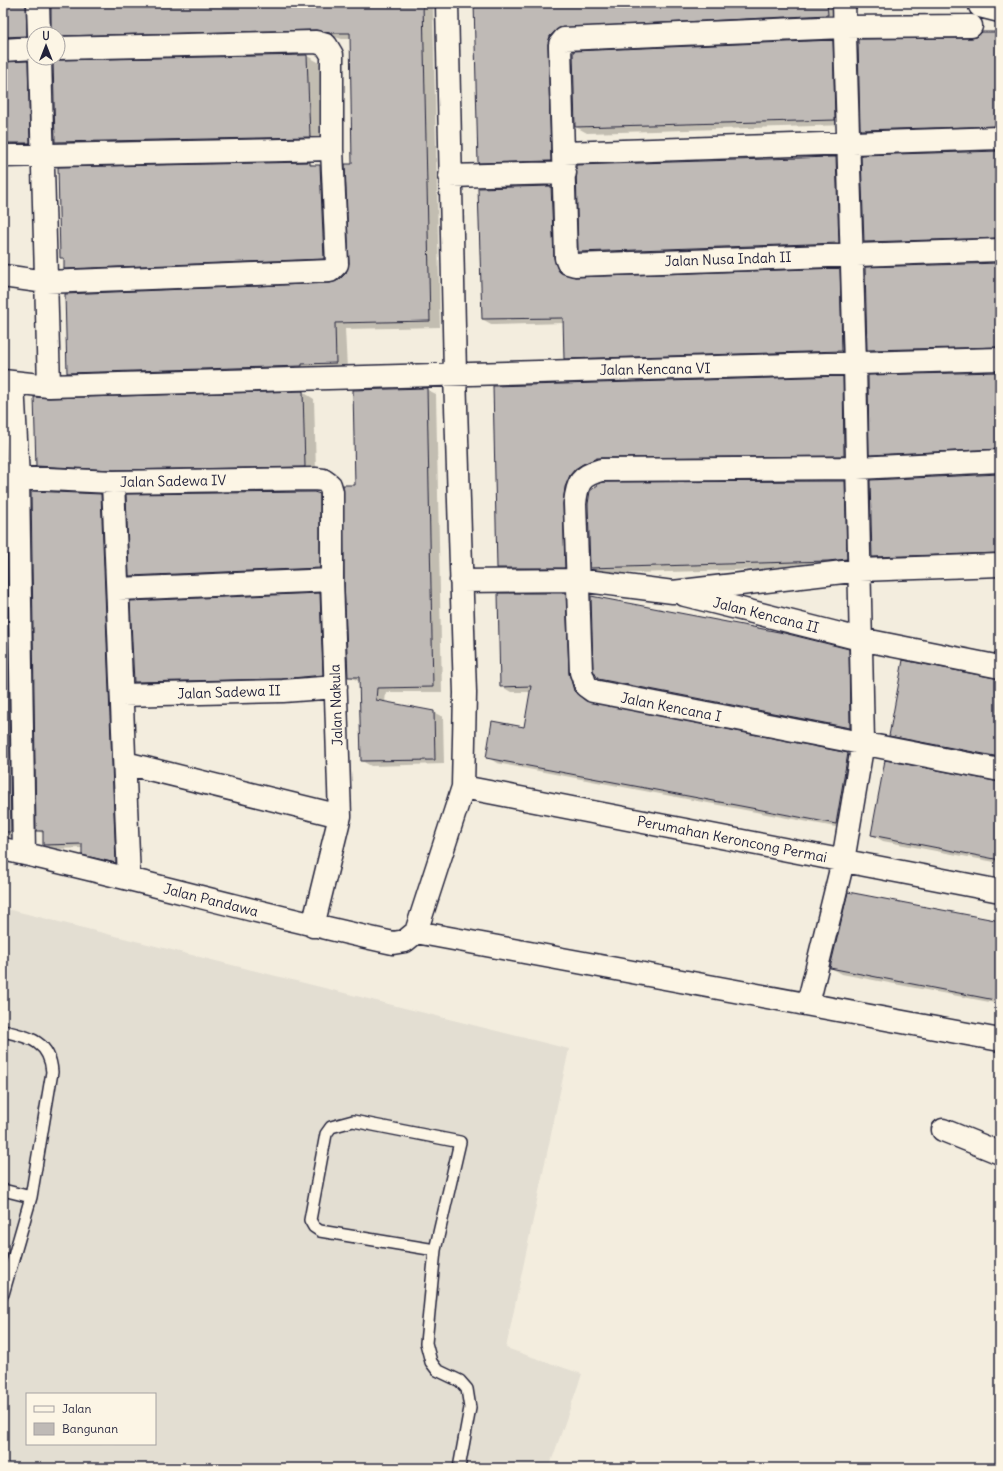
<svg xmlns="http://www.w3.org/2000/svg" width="1003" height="1471" font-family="Delius,sans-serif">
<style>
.built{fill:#e3ded2;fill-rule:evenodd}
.shadow{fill:#0003}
.building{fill:#bfbab6;stroke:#22223b}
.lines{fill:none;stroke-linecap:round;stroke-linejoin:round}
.service-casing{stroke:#22223b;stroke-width:14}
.minor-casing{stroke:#22223b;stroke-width:25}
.service{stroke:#fcf5e5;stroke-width:11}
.minor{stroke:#fcf5e5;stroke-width:22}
.labels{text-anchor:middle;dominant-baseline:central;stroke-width:3;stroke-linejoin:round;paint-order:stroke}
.street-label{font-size:14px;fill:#22223b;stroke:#fcf5e5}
</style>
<rect width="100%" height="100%" fill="#f3edde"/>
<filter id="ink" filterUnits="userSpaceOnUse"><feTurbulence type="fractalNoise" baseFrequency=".025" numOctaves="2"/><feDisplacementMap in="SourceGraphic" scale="8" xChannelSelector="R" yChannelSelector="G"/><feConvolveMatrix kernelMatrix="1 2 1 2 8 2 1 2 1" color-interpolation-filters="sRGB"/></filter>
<g filter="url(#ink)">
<path class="built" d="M3,908l566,141 -63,299 76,26 -33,94h-546zM27,1394h128v50h-128z"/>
<path class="shadow" d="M3,3h35l-4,39 -31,7z
M51,3h382l7,324 -95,2 2,40 -268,9 -11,-6 263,-88 8,-3 10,-12 4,-104 -2,-126h-9l-15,-4 -269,7v-8h-7z
M474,3h363l1,18 -277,21v124l-72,2 -10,-6z
M1000,33v99l-128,4 -11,-6 110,-90z
M832,41l11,6 3,78 -259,8 -11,-6z
M307,56l13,7 2,81 -254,5 -12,-7z
M3,62h24l11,6 2,80 -37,2z
M1000,152v92l-124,4 -11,-6z
M836,158l11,6 2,85 -259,9 -11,-6z
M310,163l21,9 4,92 -259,11 -11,-7v-9l-4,-2z
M551,187l11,6 3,76 4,8 270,-8 11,6 2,82 -276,7 -11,-6 -1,-35 -71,2 -11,-6 -3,-130z
M1000,264v89l-121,3 -11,-6z
M1000,373v82l-119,6 -11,-7z
M842,377l10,6 2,78 -269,14 -11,98h-66l-10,-5 -4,-181z
M426,389l10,5 6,298h-56l-1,11 48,9 10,5 1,47 -73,2 -9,-5 -2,-79 -11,-6 7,-190z
M303,392l11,7 2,73h-268l-11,-7 12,-65z
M3,399l4,2 -4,21z
M1000,475v84l-116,4 -11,-7z
M845,482l11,6 1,77 -18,2 -237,7 -11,-6z
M3,489l12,7 6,341h-18z
M101,495l9,5 14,367 -32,-8 -9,-5v-6l-30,1 -9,-5v-10l-7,-4z
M319,495l11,6v73l-189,8 -11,-7z
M320,594l11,6 2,81 -187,7 -11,-6z
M565,594l11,6 8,97 5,6 259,51 10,6 -12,69 -349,-66 -10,-6 37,-29 7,-36h-20l-10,-6z
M848,650l11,6 2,78 -251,-49 -11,-6z
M1000,680v81l-99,-19 -11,-7z
M1000,783v80l-117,-22 -11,-6z
M1000,922v82l-158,-30 -11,-6z"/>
<path class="building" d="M3,3h23l1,33 -24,1z
M51,3h372l7,318 -95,2 1,40 -34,1v2l-235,7 -2,-79 265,-11 9,-3 7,-7 3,-10 -4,-99h7l-2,-131h-20l-14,-3 -258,6v-2h-7z
M474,3h353l1,12 -269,13 -9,8 -2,8 3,117 -73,2z
M982,32h18v94l-140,4 -2,-91 113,-1 6,-1z
M833,40l2,80 -260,7 -2,-76z
M307,55l3,82 -255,5 -2,-83 5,1z
M28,61l2,82h-27v-81z
M1000,151v87l-136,4 -3,-87z
M831,157h5l3,86 -261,9 -2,-87z
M310,162v3h10l4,94 -260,10v-11h-4l-2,-91z
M551,186l3,72 6,14 15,5 265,-9 2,83 -278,8 -1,-41 -81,1 -4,-131z
M1000,263v84l-133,3 -2,-83z
M1000,372v77l-131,6 -1,-80z
M843,376l1,80 -247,2 -14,6 -8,5 -5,6 -5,12 -2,17 2,64h-68l-4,-182z
M427,388l6,299 -56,1 -1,12 58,11 1,49 -74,1 -2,-84h-11l-4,-97 -1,-95h12l-2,-95z
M303,391l2,76 -192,3 -77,-4 -2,-69 15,1z
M1000,474v79l-128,4 -2,-77z
M845,481l2,78 -19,2 -238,7 -2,-64 2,-13 9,-7 4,-2z
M3,490h3l5,342h-8z
M31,491l70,3 15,369 -34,-8v-11l-39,1v-14h-7z
M314,492l6,2v74l-191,8 -3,-82z
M320,593l3,82 -41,4 -148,3 -4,-81z
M498,593h68l3,80 5,18 12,10 262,52 -12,71 -350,-66 6,-37 32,6 7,-41 -31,1z
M591,596l193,37 65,16 1,79 -252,-49 -5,-9z
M903,660l97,19v78l-111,-21z
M885,760l115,22v78l-129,-25z
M848,892l152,29v80l-170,-33z"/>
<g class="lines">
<g class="service-casing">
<path id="service" d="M3,1031c26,6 47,10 49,41l-21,125 -28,97
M3,1190l28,7
M435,1250l-115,-19 -6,-4 -4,-7 16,-86 5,-7 22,-6 107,21 -25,108 -9,93 5,19 6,8 23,11 7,8 3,19 -11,60"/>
</g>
<g class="minor-casing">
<path id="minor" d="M38,3l1,31
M980,3v3l20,5
M971,26l-127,1 -280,12 -4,5v3l6,211 2,5 7,2 425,-15
M3,50l31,-2
M40,58l9,328
M564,153l436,-15
M3,156l329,-7
M450,176l115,-3
M3,276l43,6 284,-11 7,-7 -5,-115v-94l-6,-10 -10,-3 -258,6
M3,381l46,5 951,-27
M13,383l5,95 6,376
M1000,461l-143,7 -256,2c-21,6 -24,13 -26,34l6,168 5,14 7,5 407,79
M3,477l110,5 202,-3 8,1 7,5 2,7v88l8,236 -27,110
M113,482l16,397
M461,581l118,-1 94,12 187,-22 140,-5
M118,589l214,-9
M685,595l175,44 140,28
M122,695l161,-4 53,-4
M125,763l215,53
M463,787l537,104
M3,849c131,29 259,66 390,94l12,-2 11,-9
M416,932l47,-145 2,-94 -10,-319 -8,-371
M416,932l584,108
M808,1004l35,-143 20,-119 -8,-378 -11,-361
M943,1130l57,23"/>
</g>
<use href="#service" class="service"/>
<use href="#minor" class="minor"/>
</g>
</g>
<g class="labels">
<g class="street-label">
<text transform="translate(728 259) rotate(-2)">Jalan Nusa Indah II</text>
<text transform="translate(655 369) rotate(-1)">Jalan Kencana VI</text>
<text transform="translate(173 481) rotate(-1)">Jalan Sadewa IV</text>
<text transform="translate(766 615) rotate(14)">Jalan Kencana II</text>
<text transform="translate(229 692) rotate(-2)">Jalan Sadewa II</text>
<text transform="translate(336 705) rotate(-92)">Jalan Nakula</text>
<text transform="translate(671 707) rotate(11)">Jalan Kencana I</text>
<text transform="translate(732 839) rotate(11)">Perumahan Keroncong Permai</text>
<text transform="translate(211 900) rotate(14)">Jalan Pandawa</text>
</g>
</g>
<rect width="1003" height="1471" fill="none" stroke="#fcf5e5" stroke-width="16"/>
<rect x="8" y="8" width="987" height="1455" fill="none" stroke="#22223b" stroke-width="1.5" filter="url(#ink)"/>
<rect x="26" y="1393" width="130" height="52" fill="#fcf5e5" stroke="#a5a1a1"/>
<rect x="34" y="1406" width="20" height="6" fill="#fcf5e5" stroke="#a5a1a1"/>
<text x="62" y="1413" font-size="12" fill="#22223b">Jalan</text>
<rect x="34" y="1423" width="20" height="12" fill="#bfbab6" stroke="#a5a1a1"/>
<text x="62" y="1433" font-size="12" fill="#22223b">Bangunan</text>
<g transform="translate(46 46)"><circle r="19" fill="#fcf5e5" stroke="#a5a1a1"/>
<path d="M0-3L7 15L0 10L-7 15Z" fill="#22223b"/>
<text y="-6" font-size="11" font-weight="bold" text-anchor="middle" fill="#22223b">U</text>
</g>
</svg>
